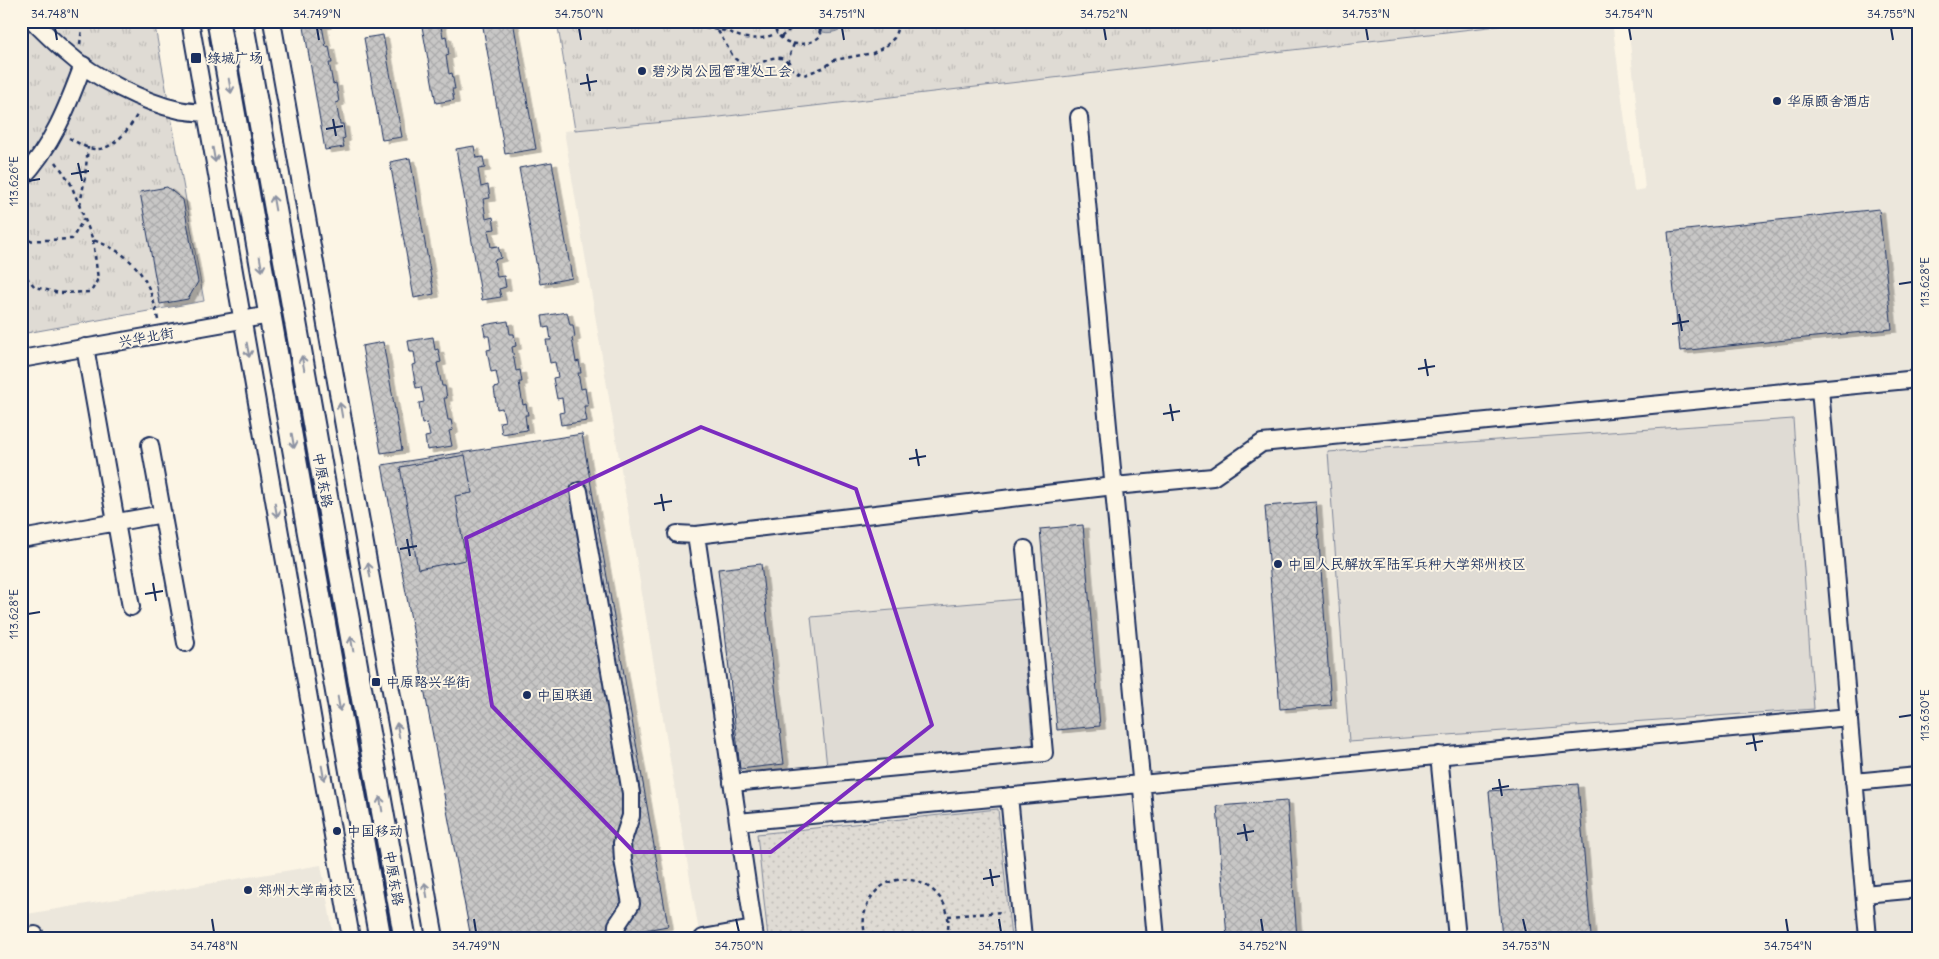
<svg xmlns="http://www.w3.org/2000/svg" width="1939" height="959" font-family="Delius,'LXGW WenKai TC',sans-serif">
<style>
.built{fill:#ece7dc}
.grass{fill:#dfdbd4;stroke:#7d8599}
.park{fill:url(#park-tufts);stroke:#7d8599}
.garden{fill:url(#garden-dots);stroke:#7d8599}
.water{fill:url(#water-ripples);stroke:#767f94}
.building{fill:url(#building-cross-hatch);stroke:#1b2f5e;filter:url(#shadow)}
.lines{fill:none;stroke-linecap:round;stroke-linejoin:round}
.minor-casing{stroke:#1b2f5e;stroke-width:20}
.major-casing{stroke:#1b2f5e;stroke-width:25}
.path{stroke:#1b2f5e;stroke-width:2.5;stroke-dasharray:4 4;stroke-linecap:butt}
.minor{stroke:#fcf5e5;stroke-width:16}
.major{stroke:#fcf5e5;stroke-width:21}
.oneway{stroke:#8c92a2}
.marked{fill:none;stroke:#7b2cbf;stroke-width:4;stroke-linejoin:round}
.ticks{fill:none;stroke:#1b2f5e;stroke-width:2}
.poi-dot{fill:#1b2f5e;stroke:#fcf5e5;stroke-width:2}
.labels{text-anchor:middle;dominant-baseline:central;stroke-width:4;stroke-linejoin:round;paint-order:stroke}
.poi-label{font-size:14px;fill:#1b2f5e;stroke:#fcf5e5;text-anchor:start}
.street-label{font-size:14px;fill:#1b2f5e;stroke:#fcf5e5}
.neatline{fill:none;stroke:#1b2f5e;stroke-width:2}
.ticks-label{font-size:12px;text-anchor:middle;fill:#1b2f5e}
</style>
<defs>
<pattern id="park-tufts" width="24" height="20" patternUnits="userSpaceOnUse" patternTransform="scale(1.25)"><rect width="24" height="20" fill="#dfdbd4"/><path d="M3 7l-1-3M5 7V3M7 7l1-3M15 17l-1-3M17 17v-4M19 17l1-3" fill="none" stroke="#bfbcb8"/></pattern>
<pattern id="garden-dots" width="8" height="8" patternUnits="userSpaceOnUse" patternTransform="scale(1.25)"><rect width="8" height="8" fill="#dfdbd4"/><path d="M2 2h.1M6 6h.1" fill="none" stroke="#bfbcb8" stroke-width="1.8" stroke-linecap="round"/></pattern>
<pattern id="water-ripples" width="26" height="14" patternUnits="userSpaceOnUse" patternTransform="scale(1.25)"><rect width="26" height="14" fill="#b2b4b8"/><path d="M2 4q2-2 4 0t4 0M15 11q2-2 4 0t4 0" fill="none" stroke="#909399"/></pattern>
<pattern id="building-cross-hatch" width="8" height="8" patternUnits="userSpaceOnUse" patternTransform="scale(1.25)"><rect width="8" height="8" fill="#c8c7c6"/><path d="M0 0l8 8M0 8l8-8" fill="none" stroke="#ababac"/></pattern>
<filter id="shadow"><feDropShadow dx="5.5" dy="3" stdDeviation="0" flood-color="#0004"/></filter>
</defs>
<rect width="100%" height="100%" fill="#fcf5e5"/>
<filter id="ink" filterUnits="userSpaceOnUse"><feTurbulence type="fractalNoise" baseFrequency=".02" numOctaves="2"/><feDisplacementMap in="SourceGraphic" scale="10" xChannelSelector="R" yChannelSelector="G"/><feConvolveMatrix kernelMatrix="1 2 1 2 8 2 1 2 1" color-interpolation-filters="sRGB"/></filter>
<g filter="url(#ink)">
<path class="built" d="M1544,21h68l22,170 11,-2 -17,-166 18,-2h272v917h-1218l-136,-807z
M321,865l13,73h-313v-23z"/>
<path class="grass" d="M1793,419l21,290 -465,33 -21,-290z
M1020,599l13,149 -206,19 -16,-150z"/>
<path class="park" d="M21,21h133l50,280 -183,33z
M557,21h983l-829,97 -136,12z"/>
<path class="garden" d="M998,809l13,129h-243l-11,-104z"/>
<path class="water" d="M810,21h42c-7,7 -19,14 -29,11 -5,-2 -9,-8 -13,-11z"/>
<path class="building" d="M303,21h22l1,4 -4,1 4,21 3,-1 3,17h-3l4,21 3,-1 3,19 -3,1 4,21h3l2,14 -3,1 2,8 -19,3z
M421,21h19l3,16 3,-1 3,19 -3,1 3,18 3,-1 3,16h-3l2,11 -18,3z
M482,21h31l23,128 -31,5z
M383,35l19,102 -20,3 -18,-102z
M474,146l2,12 7,-1 2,11 -7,1 3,18 7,-2 2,13 -7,1 3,20 7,-2 2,12 -7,1 3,17 7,-1 3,12 -7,2 3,17 7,-1 2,11 -7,2 2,8 -19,3 -26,-151z
M410,158l24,136 -20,4 -24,-136z
M552,162l20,116 -32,6 -21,-116z
M167,187l16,13 15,82 -10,17 -28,5 -20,-112z
M1879,209l13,120 -212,22 -12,-119z
M567,312l3,13h3l2,12 -3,1 4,24 3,-1 2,12h-3l3,16 4,-1 3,18h-4l3,15 -26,4 -2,-12 5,-1 -2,-14 -5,1 -4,-21 5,-1 -3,-15 -5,1 -4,-23h5l-2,-13 -5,1 -2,-12z
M508,321l2,13h4l2,12 -4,1 4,24 4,-1 2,12h-3l4,23 3,-1 2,11h-3l2,15 -25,4 -2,-12 5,-1 -3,-13 -5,1 -3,-21 5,-1 -3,-16 -5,1 -4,-22 4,-1 -2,-13h-4l-2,-11z
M433,337l2,13 3,-1 3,13 -4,1 5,23h3l2,12h-3l4,22h3l2,10 -4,1 3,15 -25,4 -2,-13 5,-1 -3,-13 -5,1 -3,-21 5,-1 -3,-15 -5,1 -4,-23 4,-1 -2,-12h-4l-2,-11z
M383,342l19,108 -21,3 -19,-107z
M582,434l86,492 -70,12h-127l-89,-473z
M465,455l7,38 -17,3 11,64 -48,9 -18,-102z
M1316,502l15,203 -51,4 -15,-203z
M1083,525l17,201 -43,4 -17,-201z
M761,564l23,200 -44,5 -22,-200z
M1578,784l13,152 -22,2h-67l-13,-147z
M1287,801l10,137h-70l-10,-132z"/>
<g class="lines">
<g class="minor-casing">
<path id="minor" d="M33,21c11,11 22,22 34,32 26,24 78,50 112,57 9,2 18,2 27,3
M190,21l161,917
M272,21l163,917
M1079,117l77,821
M21,179c31,-32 47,-73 62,-114
M85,347l46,260
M21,359l249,-44
M1820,389l48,549
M150,445l36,198
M579,491l52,302v23l-9,27 1,17 8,44 -14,21 -1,13
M677,534l19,1 418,-49 99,-9 49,-34 656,-64
M696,535l59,403
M21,539l142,-25
M1439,755l18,183
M1854,782l64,-6
M732,783l312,-30 -19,-204
M1009,796l14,142
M738,822l1111,-105
M1864,894l54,-5
M21,938l14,-3v3
M703,938l50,-9"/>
</g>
<g class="major-casing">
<path id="major" d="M218,21l162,917
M242,21l163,917"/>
</g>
<path class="path" d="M718,21c15,19 38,22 59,12
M774,21c1,4 1,9 3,12 9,15 35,14 45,1l-16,-13
M705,28l21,3
M718,31l16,27 11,8c15,3 23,-13 39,-7l5,5
M819,32l3,-4 -2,-2 2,-5
M781,37l13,-11 2,-5
M80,44l3,-23
M794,44c-7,17 -9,24 10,31l21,-8 9,-7 39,-7 13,-7 8,-8 6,-17
M69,138c8,4 16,10 25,11 20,2 36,-21 44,-36
M56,162l14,20 23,58c41,14 57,38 65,80
M80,205l5,-28 3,-30
M21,241l51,-2 12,-21
M21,271l14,16 24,6 32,-1 7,-13 -5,-39
M948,916l56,-4
M866,938c-4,-13 -3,-25 3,-37 25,-45 93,-13 77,37"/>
<use href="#minor" class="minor"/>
<use href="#major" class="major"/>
</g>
<defs><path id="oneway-shaft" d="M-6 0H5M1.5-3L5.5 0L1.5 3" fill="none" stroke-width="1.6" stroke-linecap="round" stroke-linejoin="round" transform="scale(1.25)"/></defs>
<g class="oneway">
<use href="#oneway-shaft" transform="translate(230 86) rotate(80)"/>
<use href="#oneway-shaft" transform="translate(214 155) rotate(80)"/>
<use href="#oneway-shaft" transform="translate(274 203) rotate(-100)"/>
<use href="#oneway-shaft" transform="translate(261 264) rotate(80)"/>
<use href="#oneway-shaft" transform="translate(248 350) rotate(80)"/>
<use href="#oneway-shaft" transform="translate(303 363) rotate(-100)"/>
<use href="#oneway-shaft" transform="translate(341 410) rotate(-100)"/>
<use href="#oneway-shaft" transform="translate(293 441) rotate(80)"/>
<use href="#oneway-shaft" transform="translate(276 510) rotate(80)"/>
<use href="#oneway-shaft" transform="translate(369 570) rotate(-100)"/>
<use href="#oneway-shaft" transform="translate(352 644) rotate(-100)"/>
<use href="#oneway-shaft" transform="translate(339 704) rotate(80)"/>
<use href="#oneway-shaft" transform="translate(398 730) rotate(-100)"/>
<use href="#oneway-shaft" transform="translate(323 773) rotate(80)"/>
<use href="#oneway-shaft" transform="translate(381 804) rotate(-100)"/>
<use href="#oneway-shaft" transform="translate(426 890) rotate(-100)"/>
</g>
</g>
<path class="marked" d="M701,427l155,62 76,236 -161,127h-137l-142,-146 -26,-168z"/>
<path class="ticks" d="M55,28l2,12M317,28l2,12M579,28l2,12M842,28l2,12M1104,28l2,12M1366,28l2,12M1629,28l2,12M1891,28l2,12M587,74l3,17M580,84l17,-3M333,119l3,17M326,129l17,-3M78,163l4,18M71,174l18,-3M28,181l12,-2M1899,284l13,-2M1679,314l3,17M1672,324l17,-3M1425,359l3,17M1418,369l17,-3M1170,404l3,17M1163,414l17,-3M916,449l3,17M909,459l17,-3M661,494l3,17M654,504l18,-3M407,539l3,17M400,549l17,-3M153,583l3,18M145,594l18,-3M28,614l12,-2M1899,717l13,-2M1753,734l3,17M1746,744l17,-3M1499,779l3,17M1492,789l17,-3M1244,824l3,17M1237,834l17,-3M990,869l3,17M983,879l17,-3M212,919l2,13M474,919l2,13M736,919l3,13M999,919l2,13M1261,919l2,13M1523,919l3,13M1786,919l2,13"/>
<g class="poi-dot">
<rect x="190" y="52" width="12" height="12" rx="2.5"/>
<circle cx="642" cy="71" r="5"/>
<circle cx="1777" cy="101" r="5"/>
<circle cx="1278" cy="564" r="5"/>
<rect x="371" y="677" width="10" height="10" rx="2.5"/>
<circle cx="527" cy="695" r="5"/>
<circle cx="337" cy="831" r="5"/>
<circle cx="248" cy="890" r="5"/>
</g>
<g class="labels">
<g class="poi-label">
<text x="207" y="58">绿城广场</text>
<text x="652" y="71">碧沙岗公园管理处工会</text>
<text x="1787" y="101">华原颐舍酒店</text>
<text x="1288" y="564">中国人民解放军陆军兵种大学郑州校区</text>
<text x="386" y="682">中原路兴华街</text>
<text x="537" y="695">中国联通</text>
<text x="347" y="831">中国移动</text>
<text x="258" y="890">郑州大学南校区</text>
</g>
<g class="street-label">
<text transform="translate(146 337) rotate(-10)">兴华北街</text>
<text transform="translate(323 480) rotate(80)">中原东路</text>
<text transform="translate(394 878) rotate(80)">中原东路</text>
</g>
</g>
<rect width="1939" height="959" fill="none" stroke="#fcf5e5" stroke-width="55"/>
<rect x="28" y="28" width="1884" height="904" class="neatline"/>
<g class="ticks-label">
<text x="55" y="18">34.748°N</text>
<text x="317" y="18">34.749°N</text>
<text x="579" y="18">34.750°N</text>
<text x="842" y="18">34.751°N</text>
<text x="1104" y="18">34.752°N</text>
<text x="1366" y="18">34.753°N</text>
<text x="1629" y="18">34.754°N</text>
<text x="1891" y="18">34.755°N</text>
<text transform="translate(14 181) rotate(-90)" y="4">113.626°E</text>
<text transform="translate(1925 282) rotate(-90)" y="4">113.628°E</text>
<text transform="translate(14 614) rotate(-90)" y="4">113.628°E</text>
<text transform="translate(1925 715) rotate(-90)" y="4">113.630°E</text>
<text x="214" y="950">34.748°N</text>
<text x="476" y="950">34.749°N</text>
<text x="739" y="950">34.750°N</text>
<text x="1001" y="950">34.751°N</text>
<text x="1263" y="950">34.752°N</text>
<text x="1526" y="950">34.753°N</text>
<text x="1788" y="950">34.754°N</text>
</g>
</svg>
